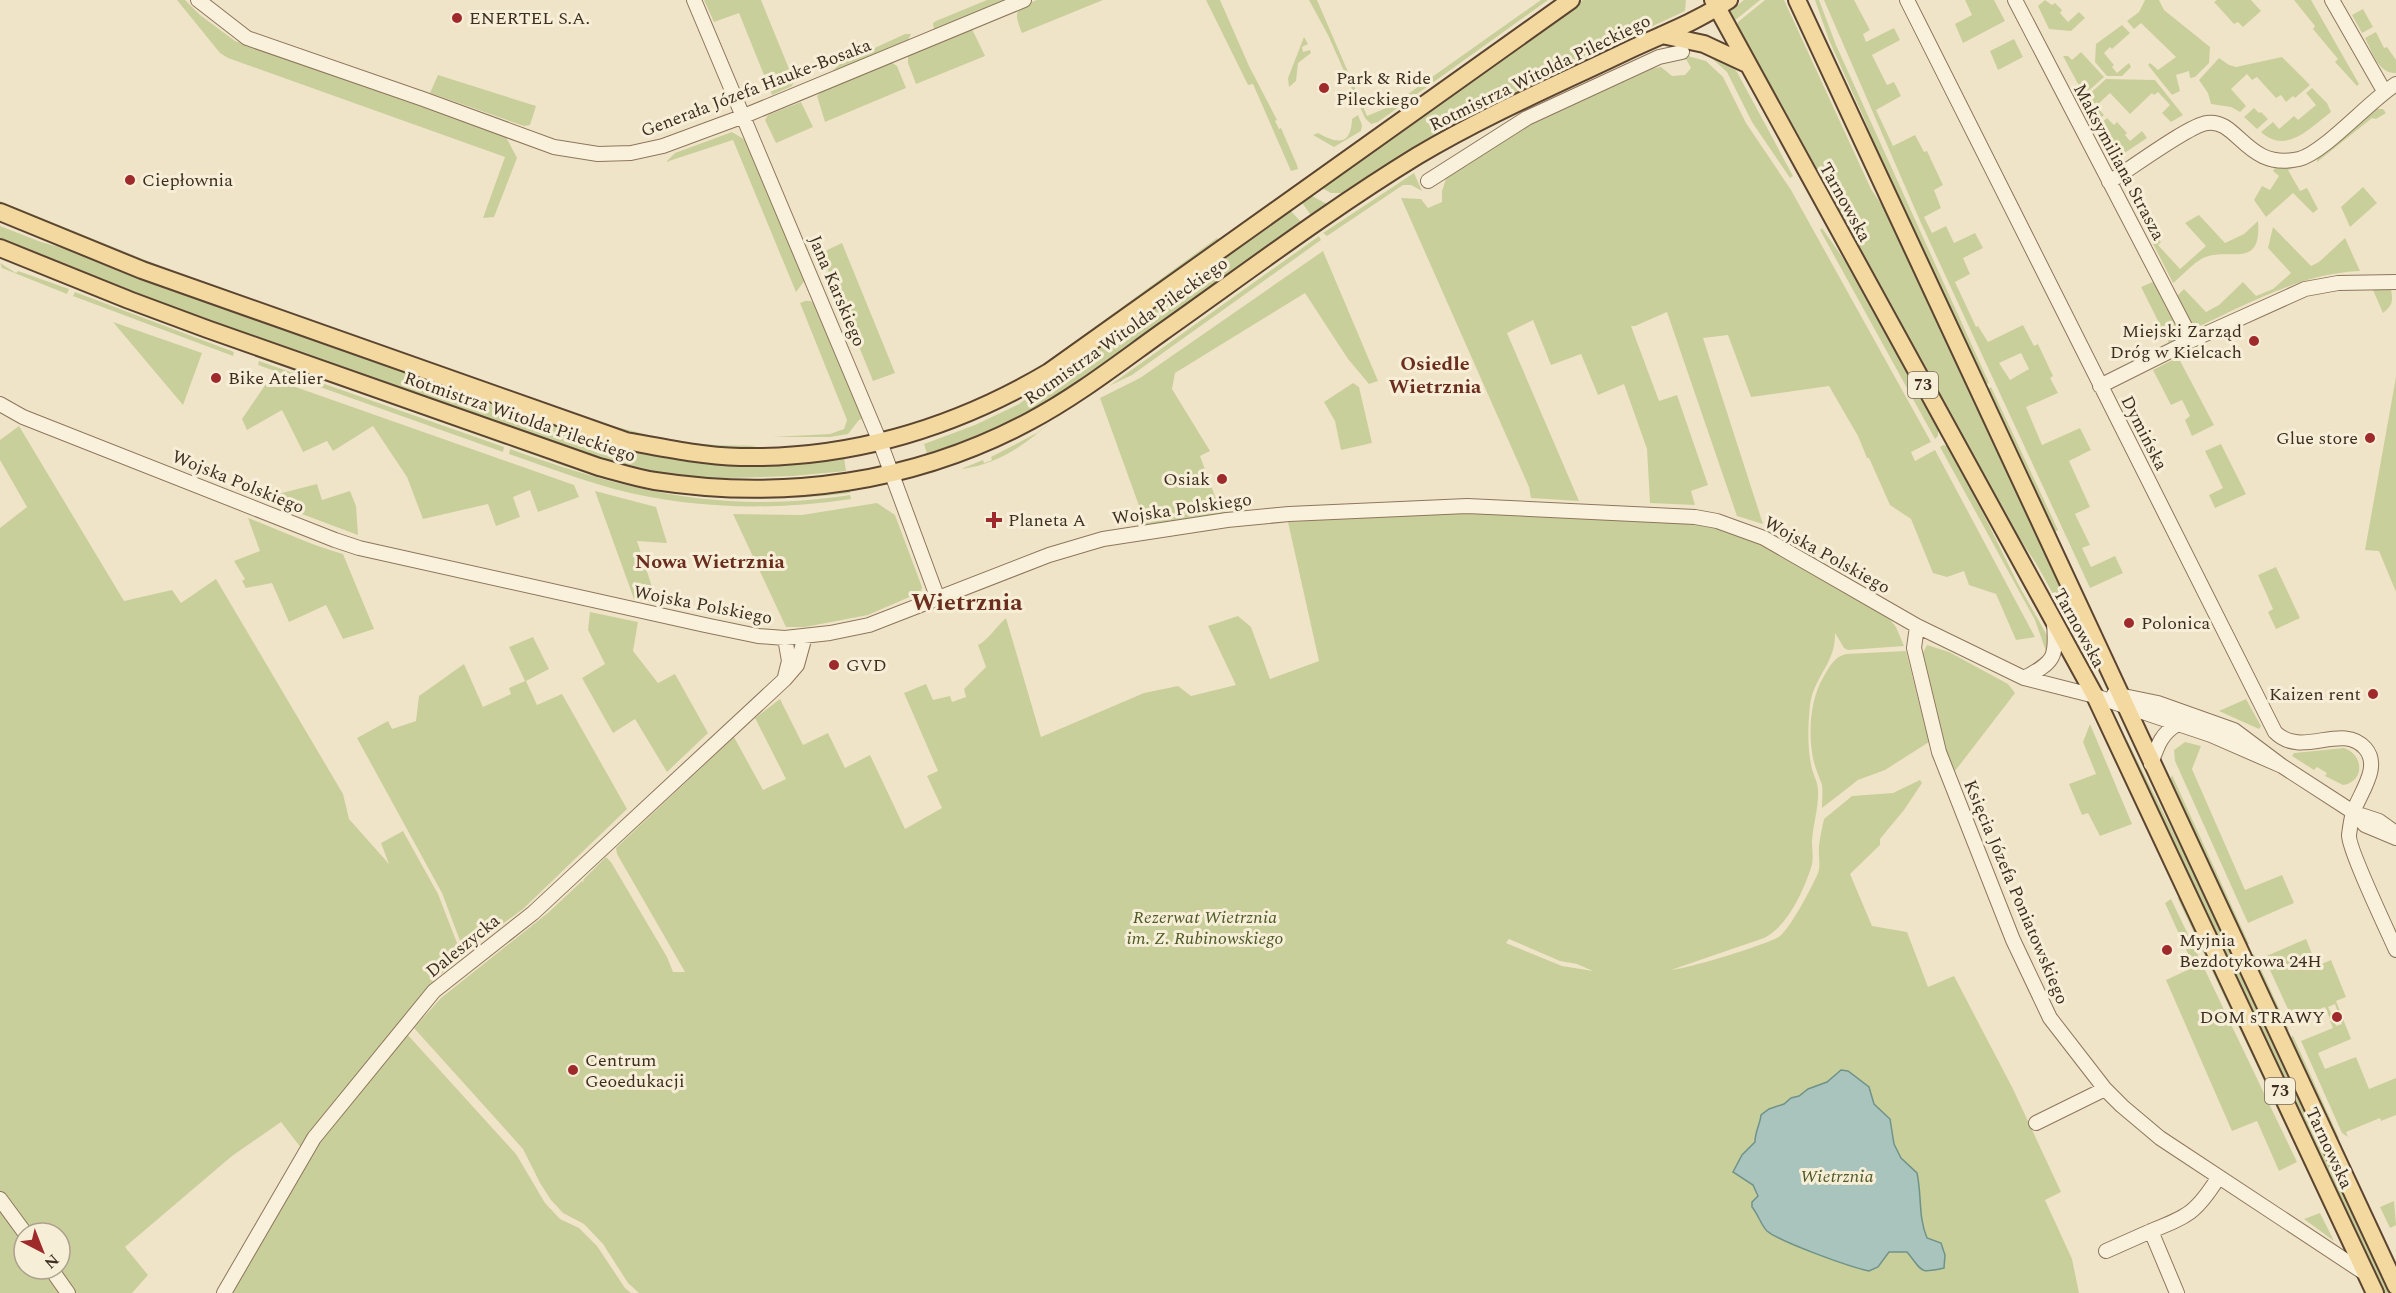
<svg xmlns="http://www.w3.org/2000/svg" width="2396" height="1293" font-family="Spectral,serif">
<style>
.green{fill:#c9cf9b;fill-rule:evenodd}
.water{fill:#a9c4bc;stroke:#6f938a;stroke-width:1.5}
.lines{fill:none;stroke-linecap:round;stroke-linejoin:round}
.minor-casing{stroke:#8d765c;stroke-width:16}
.major-casing{stroke:#5b4430;stroke-width:20}
.minor{stroke:#faf1dc;stroke-width:14}
.major{stroke:#f3d9a0;stroke-width:16}
.poi-dot{fill:#9e2a2b;stroke:#f7eed8;stroke-width:2}
.labels{text-anchor:middle;dominant-baseline:central;stroke-width:6;stroke-linejoin:round;paint-order:stroke}
.shield{fill:#f7eed8;stroke:#756857;stroke-width:1.5}
.shield-label{font-size:16px;font-weight:bold;fill:#3d2e20}
.poi-label{font-size:18px;fill:#3d2e20;stroke:#f7eed8;text-anchor:start}
.street-label{font-size:18px;fill:#3d2e20;stroke:#f7eed8}
.park-label{font-size:18px;font-style:italic;fill:#4d5a26;stroke:#f7eed8}
.neighbourhood-label{font-size:20px;font-weight:bold;fill:#6b2e1e;stroke:#f7eed8}
.district-label{font-size:24px;font-weight:bold;fill:#6b2e1e;stroke:#f7eed8}
</style>
<rect width="100%" height="100%" fill="#f0e4c8"/>
<path class="green" d="M177,0h8l15,15 35,26 227,77 44,19 11,21 -23,59 -11,1 22,-61 -277,-99 -8,-5z
M704,0h57l33,81 -2,5 -20,9 -33,-82 -25,9z
M987,0h19l-72,30 -1,-7 3,-2z
M1037,0h66l-81,33c-9,-23 -7,-24 15,-33z
M1206,0h14l29,66 28,54 -2,1 4,8 2,-1 16,37 1,4 -7,2 -38,-87 -5,1z
M1309,0h8l50,116 24,-10 150,-106h7l-170,122 -7,2 -6,-6 -37,-83z
M1583,0h103l-1,11 -120,56 -221,126h-13l-9,-5v-3z
M1744,0h16l-27,22 -5,-9z
M1765,0h19l87,189 18,27 208,446 -5,2 -55,-99 -39,-60 -262,-475 2,-8z
M1815,0h4l17,45 153,338 -8,3 -83,-184 -35,-86 -34,-76z
M1824,0h30l16,30 -7,4 3,8 28,-14 6,12 -28,15 15,30 7,-3 7,14 -25,14 17,36 22,-11 9,17 3,-1 16,34 -9,5 7,18 -17,9 8,16 14,-7 8,17 21,-10 8,15 -20,10 7,16 -15,8 21,45 2,-1 10,16 35,-17 11,21 4,-2 15,32 -3,2 8,15 -32,14 16,38 38,-17 11,22 -22,11 21,46 -15,7 15,31 -8,3 9,19 24,-11 8,17 -33,15 -169,-365zM2021,353l8,16 -19,11 -11,-17z
M1965,0h29l11,21 -42,22 -8,-19 17,-9z
M2045,0l7,5 3,-2 7,7 -2,3 8,9 11,-10 6,6 -14,13 -22,-2 -11,-23z
M2145,0h14l5,10 46,37 -1,16 -14,14 -5,1 -1,-7 -13,4 4,16 -8,4 -24,-30 2,-2 8,7 18,-13 -35,-34 -7,6 -7,-8 12,-9z
M2217,0h34l10,11 -18,16 -5,-5 -4,2 -20,-22z
M2294,0h17l48,84 -2,2 -22,-24 3,-3 -25,-30 2,-3z
M2363,9l10,18 -11,6 -10,-18z
M2122,25l8,8 -18,16 -2,-2 -6,6 10,12 -2,2 5,6 12,-10 2,4 -9,9h-15l-12,-14 1,-18z
M972,29l13,27 -69,28 -8,-21v-8z
M2376,32l8,16 3,-1 9,13v13c-18,1 -24,-22 -31,-35z
M905,34h6l-3,6 -78,33 10,-9z
M1304,37l4,7 -6,3 1,5 7,-2 1,3 -13,10 -2,18 -7,6 -1,-9z
M2014,39l9,18 -25,13 -8,-19z
M2081,52l23,25 -20,18 -21,-39h5l4,4z
M1706,53l22,9 9,10 56,104 -3,2 -38,-56 -25,-50z
M1684,55l22,6 17,16 23,46 45,67 140,252 -20,10 4,9 20,-11 100,187 -19,3 -20,-46 -27,-9 -5,-14 -17,6 -14,-4 -22,-54 -21,-14 -21,-47h-2l-9,-22 -29,-50 -78,11 -23,-62 -25,3 60,186 -26,-8 -70,-204 -32,14h-4l28,75 18,-6 31,90 -17,6 4,14 -45,-2 -3,-54 -23,-65 -26,11 -17,-41 -30,11 -18,-45 -26,13 72,168 -48,-3 -2,-11 -128,-289 20,1 7,9 14,-6v-11l5,-15 68,-45 139,-63 7,-1 11,9 13,-1 6,-7z
M2282,57l28,28 -15,13 -2,-2 -7,6 -5,-7 -5,3 -19,-21 -5,3 -5,-6 -16,15 15,17 -6,6 -9,-5 -20,-3 -3,-11 -9,-13 20,-22 10,7 7,2z
M891,62l6,4 9,22 -81,34 -8,-26 4,-4z
M438,75l98,31 -6,19 -6,1 -94,-33z
M2106,79l49,1 28,35 -12,7 -9,-9 8,-8 -12,-13 -4,3 -2,-2 -22,21 -20,-21 -14,13 8,9 -7,6 -12,-23z
M2312,88l15,15 4,9c-21,16 -45,43 -70,20l12,-10 6,7 15,-13 4,4 18,-15 -10,-12z
M801,102l12,25 -37,16 -11,-23 3,-5z
M2254,108l5,5 2,-1 7,7 -11,10 -13,-12z
M2377,109h6l3,4 -10,6 -4,-1 -55,44v-3z
M1358,115l4,10 -1,6 -27,16 -21,-12 5,-2c18,10 33,14 34,-14z
M2107,118l7,7 3,-3 10,11 -2,2 5,6 12,-10 5,7 -30,20 -18,-33z
M732,132l18,11 56,136 -10,13 -63,-152 -67,22 9,-9z
M2296,165l1,2 -9,3 12,21 7,-3 11,21 -5,4 -20,-20 -27,24 -12,-17 8,-14 8,4 9,-14 -6,-5 2,-4z
M1414,173l8,18 -11,-6h-8l-76,51 -4,-3z
M2363,187l14,16 -27,24 -9,-20z
M1310,195l19,10 -17,12 -11,-16z
M0,201l182,74 411,145c36,11 72,20 109,24 18,2 37,1 55,2 -41,8 -84,-4 -125,-11l-451,-157 -181,-73z
M1289,209l13,14 -234,168 -62,35 -78,31 -4,-13 51,-19 44,-21 38,-29z
M2199,215l26,28 19,-9 14,-13c4,50 -29,25 -55,37 -11,6 -20,17 -30,25l-33,-65 21,24 -3,3 22,24 26,-23 -21,-23z
M0,226l41,16 43,12 529,189 231,14 2,14 -53,5 -99,3 -17,-2 -71,-15 -436,-153 -170,-69z
M2273,227l38,39 8,-4 26,-24 15,33c-59,2 -114,34 -167,58l-16,-33 7,-7 22,23 13,-7 24,-23 13,14 17,-7 18,-16 -23,-25z
M1822,228l23,33 93,168v7l-3,3 -115,-209z
M1309,236l-1,4 -206,145z
M1319,236l2,4 -189,135 -23,11z
M1217,238l2,1 -10,11 -143,102 -73,44 -48,17 48,-21 55,-31z
M842,243l53,130 -22,8 -52,-128z
M1323,251l55,130 -9,3 -21,-25 -43,-66 -130,80 -3,16 38,62 -10,5 19,51 5,-1 1,7 -79,12 -46,-127 40,-20z
M0,263l16,10 2,-2 51,18 -2,5 -65,-26z
M2155,281l26,53 -12,9 -28,-56z
M77,287l159,60 -1,2 -159,-60z
M2391,289c2,12 2,16 -8,24l-10,-23z
M75,292l159,60 -1,4 -160,-60z
M805,301h6l5,5 38,93 5,4 5,15 -5,2 -11,14 -18,3h-58l58,-3 14,-5 3,-9 -47,-117z
M113,322l89,31 -19,52z
M267,357l239,85 -1,3 -243,-87z
M2178,357l36,68 -22,11 -7,-16 5,-4 -8,-16 -11,5 -18,-35z
M259,361l245,86 -1,5 -245,-87z
M2396,377v215l-17,-41 -14,-1z
M270,378l304,107 5,12 -41,15 -8,-22 -17,7 7,20 -24,9 -8,-22 -65,15 -16,-42 -34,-51 -40,25 -6,-10 -24,11 -21,-42 -35,20 -5,-11z
M1353,383l6,4 13,56 -31,7 -6,-29 -11,-19z
M1991,387l67,143 -3,2 -14,-23 -57,-118z
M1052,421c-27,24 -55,44 -91,48l22,-9 1,3 8,-3 -1,-3 46,-24z
M19,426l105,175 48,-11 9,13 35,-24 127,215 6,25 40,45 -8,-21 22,-12 35,63 21,54 4,6 -33,30 1,3 -126,166 -24,-31 -49,34 -107,91 23,28 -16,18h-59l-17,-24h4v-36h-29l-31,-42v-663l27,-21 -27,-47v-20z
M512,444l57,20 230,31 51,-6v4c-82,10 -163,8 -243,-14 -32,-8 -64,-21 -96,-32z
M2221,444l25,50 -31,14 -6,-13 14,-7 -18,-37z
M1943,445l4,1 34,63 35,71 33,59 -2,15 -12,-34 -95,-173z
M510,449c120,43 213,65 340,46l1,4c-79,12 -160,10 -237,-10 -36,-10 -70,-23 -105,-35z
M317,484l5,16 28,-9 6,15 2,29 -75,-28 -5,-13z
M595,491l61,16 11,36 -30,-2 20,61 -23,-3z
M877,503l18,12 27,72 -1,5 -53,23 -63,12h-19l-53,-113 69,1z
M1470,513l206,8 43,8 35,11 133,76 9,11 8,19 -56,4 -4,-2 -9,-15c1,30 -21,43 -25,72 -2,21 -3,42 2,64 2,7 6,14 6,21 1,17 -5,34 -6,51 0,8 2,19 -1,27 -8,24 -24,59 -47,70l-93,32c15,-1 99,-26 109,-34 11,-9 32,-49 38,-63 3,-8 0,-19 1,-27 1,-9 3,-18 5,-27l28,-23 41,-3 27,-13 2,3 -18,27 -24,29v6l-30,29 22,52 35,6 21,55 26,-11 59,113 48,103 -16,8 27,59 7,34h-1440l-11,-10 -25,-39 -19,-20 -21,-11 -12,-13 -11,-17 -17,-34 -109,-121 27,-30 108,-86 33,-31 1,1 1,-3 22,-22 5,5 56,95 6,15h12l-68,-118 -1,-6 118,-111 29,53 23,-11 -31,-61 25,-19 23,46 25,-12 17,35 25,-13 35,74 37,-21 -15,-32 11,-5 -34,-78 22,-9 7,16 17,-4 2,6 14,-5 -2,-8 22,-22 -8,-22c8,-3 20,-20 28,-27l35,119 103,-44 34,-7 13,10 45,-11 -28,-59 30,-10 13,11 19,52 49,-18 -31,-139 126,-8zM1509,939l51,22 17,3 16,7 -31,-5 -56,-23zM1759,1215l110,56 -89,-32 -14,-9z
M248,518c32,12 62,27 95,36l31,75 -31,10 -17,-34 -37,17 -17,-39 -26,5 -4,-7 3,-2 -11,-18 26,-10z
M2276,567l24,51 -24,11 -8,-17 5,-3 -15,-34z
M590,612l48,10 -5,29 25,32 17,-9 33,59 -41,39 -32,-53 -22,14 -31,-55 23,-14 -17,-34z
M533,637l16,32 -23,12 11,24 25,-11 65,115 -104,100 -57,42 -4,-5 -20,-53 -85,-155 31,-17 4,8 24,-8 3,-25 45,-32 19,43 28,-13 -2,-6 16,-7 -16,-34z
M1927,645l22,7 59,32 7,9 -60,78 -11,-25 -22,-91z
M1906,651l23,91 -44,28 -27,10 -36,28c0,-7 1,-16 0,-23 -3,-9 -7,-17 -9,-27 -5,-26 -3,-59 11,-82 6,-10 10,-19 22,-22z
M2246,699l15,27 -2,3 -40,-18z
M2090,724l42,100 -32,12 -12,-23 -6,2 -13,-31 27,-10 -13,-32z
M2127,740l83,166 181,387h-8l-259,-552z
M2185,742l16,4 -9,23 53,121 37,-15 12,28 -46,20 -73,-162 -1,-11z
M2344,748c20,7 21,33 -1,37l-18,-9 2,-3 -10,-6 -3,3 -22,-14 2,-3z
M2172,775l77,169 -5,2 -74,-166z
M2177,897l5,3 168,358h-2z
M2171,899l126,263 -18,9 -22,-50 -25,10 -66,-151 28,-13 -29,-64z
M2306,939l11,27 14,-6 15,37 -10,4 15,38 -33,14 7,16 31,-12 13,32 27,-11v37l-15,6 -1,-3 -34,14 2,5 -6,-4 -41,-92 32,-13 -3,-7 4,-2 2,7 6,-2 -7,-20 -7,3 5,10 -3,2 -5,-12 -32,13 -29,-63z
M2254,954l35,76 -5,3 -34,-78z
M406,1033l110,121 29,49 15,16 19,9 18,18 28,42 6,5h-403l23,-41 22,-29 46,-80z
M2293,1036l46,102 -5,2 -47,-101z
M2394,1201l2,24 -6,3 -10,-21z
M0,1208l24,29v32h22l17,24h-63z
M2320,1213l14,28 -30,-22z"/>
<path class="water" d="M1841,1070l7,1 21,16 5,17 16,15 4,25 7,14 16,15c5,23 1,44 10,65l14,5 4,12 -1,13c-26,6 -21,3 -37,-16h-18l-11,15 -9,4c-19,-4 -89,-29 -102,-40 -6,-6 -9,-17 -15,-24v-5l6,-6 -5,-11 -20,-13 9,-17 13,-13c0,-11 5,-17 6,-27l8,-6 15,-5 7,-6 8,-2 9,-7 19,-7z"/>
<g class="lines">
<g class="minor-casing">
<path id="minor" d="M198,0l49,38 176,61 131,48 44,7 33,-1 32,-7 81,-30 280,-116
M694,0l186,442 58,157
M1907,0l368,732c26,27 67,-10 90,16 17,19 -6,46 -12,65 -2,6 -3,15 -4,22 -1,13 39,97 47,115
M2015,0l177,340
M2332,0l52,91
M1428,181l99,-63 132,-61 23,-5
M2109,182c20,-12 80,-57 98,-59 31,-5 39,48 92,36 25,-6 71,-59 97,-75
M2100,386l92,-46 113,-51 33,-6 58,-1
M0,404l23,13 312,123 24,8 346,77 53,11 27,2 45,-5 39,-8 180,-70 54,-16 124,-19 62,-6 178,-8 228,11 22,4 47,17 153,88 107,52 71,18 116,39 71,31
M1917,626l-3,22 25,104 74,188 37,78 55,71 17,17 38,32 206,136
M785,638l4,23 -4,16
M2024,678c30,-16 33,-20 30,-54
M2114,694l44,9 76,27 48,36 71,46 12,13 31,13
M2151,764c6,-17 10,-31 27,-40
M2355,813l24,8 17,12
M2036,1123l69,-34
M0,1199l25,34
M2106,1251l45,-20
M51,1269l17,24
M224,1293l90,-155 120,-147 99,-78 252,-234 12,-14 8,-29
M2177,1293l-26,-62c37,-15 45,-18 67,-53"/>
</g>
<g class="major-casing">
<path id="major" d="M1713,0l382,696 280,597
M1797,0l599,1286
M1662,35l42,9 43,20
M0,212l142,58 484,171c38,7 76,15 114,16 111,2 214,-29 309,-85l522,-372
M0,248l129,52 78,29 392,138c19,5 37,11 56,14 129,20 259,2 375,-60 47,-25 89,-58 131,-88 85,-60 168,-123 256,-177 67,-40 139,-71 210,-105 34,-16 71,-30 102,-51"/>
</g>
<use href="#minor" class="minor"/>
<use href="#major" class="major"/>
</g>
<g class="poi-dot">
<circle cx="457" cy="18" r="6"/>
<circle cx="1324" cy="88" r="6"/>
<circle cx="130" cy="180" r="6"/>
<circle cx="2254" cy="341" r="6"/>
<circle cx="216" cy="378" r="6"/>
<circle cx="2370" cy="438" r="6"/>
<circle cx="1222" cy="479" r="6"/>
<path d="M991 511h6v6h6v6h-6v6h-6v-6h-6v-6h6z"/>
<circle cx="2129" cy="623" r="6"/>
<circle cx="834" cy="665" r="6"/>
<circle cx="2373" cy="694" r="6"/>
<circle cx="2167" cy="950" r="6"/>
<circle cx="2337" cy="1017" r="6"/>
<circle cx="573" cy="1070" r="6"/>
</g>
<g class="labels">
<g class="shield">
<rect x="1908" y="372" width="30" height="26" rx="4.5"/>
<rect x="2265" y="1078" width="30" height="26" rx="4.5"/>
</g>
<g class="shield-label">
<text x="1923" y="385">73</text>
<text x="2280" y="1091">73</text>
</g>
<g class="poi-label">
<text x="469" y="18">ENERTEL S.A.</text>
<text x="1336" y="78">Park &amp; Ride<tspan x="1336" dy="21">Pileckiego</tspan></text>
<text x="142" y="180">Ciepłownia</text>
<text x="2242" y="331" text-anchor="end">Miejski Zarząd<tspan x="2242" dy="21">Dróg w Kielcach</tspan></text>
<text x="228" y="378">Bike Atelier</text>
<text x="2358" y="438" text-anchor="end">Glue store</text>
<text x="1210" y="479" text-anchor="end">Osiak</text>
<text x="1008" y="520">Planeta A</text>
<text x="2141" y="623">Polonica</text>
<text x="846" y="665">GVD</text>
<text x="2361" y="694" text-anchor="end">Kaizen rent</text>
<text x="2179" y="940">Myjnia<tspan x="2179" dy="21">Bezdotykowa 24H</tspan></text>
<text x="2325" y="1017" text-anchor="end">DOM sTRAWY</text>
<text x="585" y="1060">Centrum<tspan x="585" dy="21">Geoedukacji</tspan></text>
</g>
<g class="street-label">
<text transform="translate(1540 73) rotate(-26)">Rotmistrza Witolda Pileckiego</text>
<text transform="translate(756 88) rotate(-21)">Generała Józefa Hauke-Bosaka</text>
<text transform="translate(2119 162) rotate(62)">Maksymiliana Strasza</text>
<text transform="translate(1845 202) rotate(61)">Tarnowska</text>
<text transform="translate(837 291) rotate(67)">Jana Karskiego</text>
<text transform="translate(1126 331) rotate(-35)">Rotmistrza Witolda Pileckiego</text>
<text transform="translate(520 417) rotate(19)">Rotmistrza Witolda Pileckiego</text>
<text transform="translate(2144 433) rotate(63)">Dymińska</text>
<text transform="translate(238 482) rotate(22)">Wojska Polskiego</text>
<text transform="translate(1182 509) rotate(-8)">Wojska Polskiego</text>
<text transform="translate(1827 555) rotate(29)">Wojska Polskiego</text>
<text transform="translate(703 605) rotate(11)">Wojska Polskiego</text>
<text transform="translate(2079 628) rotate(61)">Tarnowska</text>
<text transform="translate(2016 892) rotate(67)">Księcia Józefa Poniatowskiego</text>
<text transform="translate(463 946) rotate(-39)">Daleszycka</text>
<text transform="translate(2329 1148) rotate(65)">Tarnowska</text>
</g>
<g class="park-label">
<text x="1205" y="917">Rezerwat Wietrznia<tspan x="1205" dy="21">im. Z. Rubinowskiego</tspan></text>
<text x="1837" y="1176">Wietrznia</text>
</g>
<g class="neighbourhood-label">
<text x="1435" y="364">Osiedle<tspan x="1435" dy="23">Wietrznia</tspan></text>
<text x="710" y="562">Nowa Wietrznia</text>
</g>
<g class="district-label">
<text x="967" y="603">Wietrznia</text>
</g>
</g>
<g transform="translate(42 1251) rotate(138)"><circle r="28" fill="#f7eed8" stroke="#ada18e" stroke-width="1.5"/>
<path d="M0-4.5L10 22L0 15L-10 22Z" fill="#9e2a2b"/>
<text y="-9" font-size="16" font-weight="bold" text-anchor="middle" fill="#3d2e20">N</text>
</g>
</svg>
